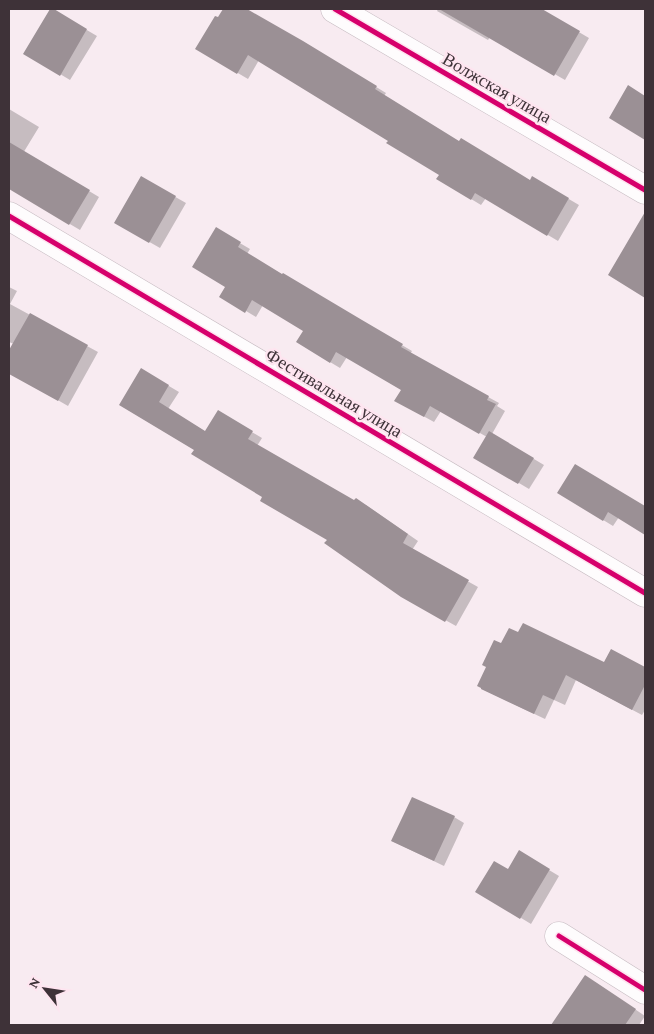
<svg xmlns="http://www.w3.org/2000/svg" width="654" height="1034" font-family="'Crimson Pro',serif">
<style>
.shadow{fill:#0003}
.building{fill:#9b9095}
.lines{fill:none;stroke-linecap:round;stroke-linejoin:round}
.street-casing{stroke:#c6bbc1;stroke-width:29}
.street{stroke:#fefcfd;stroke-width:28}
.cycleway-casing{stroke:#fee5f0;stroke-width:8}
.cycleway{stroke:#d6006c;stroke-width:5}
.labels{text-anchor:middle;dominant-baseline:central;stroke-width:5;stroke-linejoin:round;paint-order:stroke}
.street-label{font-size:18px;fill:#3e3238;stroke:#fee5f0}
</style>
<rect width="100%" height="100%" fill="#f8ebf1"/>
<path class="shadow" d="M51,9l46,27 -27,44 -45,-27z
M225,9h11l2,1 1,-1h6l68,39 73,45 -2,3 76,47 71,38 2,-3 46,27 -21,36 -72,-43 -5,7 -43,-26 2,-4 -50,-34 -131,-81 -11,19 -51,-30z
M438,9h86l15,9 4,-7 46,27 -24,42 -75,-43 -2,3 -51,-29z
M9,109l30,18 -25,41 -5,-3z
M44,164l55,33 -19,33 -56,-33z
M142,178l44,25 -26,45 -44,-25z
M216,229l34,20 -3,5 165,97 -2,3 89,49 -2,3 8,5 -13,23 52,31 -15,24 -54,-32 12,-20 -46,-26 -7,11 -38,-21 6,-11 -55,-33 -7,11 -10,-6 -25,-32 -42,-25 -7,12 -35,-21 6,-9z
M9,287l8,4 -7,13 88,48 -30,54 -59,-34v-19l5,-9 -5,-2z
M142,370l37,22 -11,17 38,23 12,-20 44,26 -5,8 97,56 12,3 52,36 -6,9 66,37 -22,39 -54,-30 -74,-57 -133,-89 -75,-45z
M575,465l70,42v26l-26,-16 -6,9 -54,-33z
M501,645l103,18 7,-13 34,18v42l-3,5 -66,-35 -11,25 -11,-5 -9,19 -63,-30z
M454,817l10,6 -20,43 -52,-25z
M519,852l40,24 -28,48 -54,-33 31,-21z
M595,982l50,34 -6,9h-80l-5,-3z"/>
<path class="building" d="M50,9h4l33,20 -27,47 -37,-22z
M223,9h24l56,32 74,45 -2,3 84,52 2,-3 69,42 2,-4 37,22 -22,38 -72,-43 -4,7 -35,-21 3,-4 -53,-32 2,-2 -140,-86 -11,19 -42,-25 20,-33 3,1z
M439,9h103l38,22 -26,45z
M628,85l17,11v44l-36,-22z
M9,142l81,48 -21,35 -60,-36z
M141,176l35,20 -27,47 -35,-20z
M645,212v86l-37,-23z
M216,227l25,15 -3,5 44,27 1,-1 79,47 41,24 -2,3 88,49 -2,4 9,4 -17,30 -49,-28 -6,11 -30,-16 7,-11 -65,-38 -6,11 -34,-21 7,-11 -51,-31 -7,13 -26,-16 6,-10 -33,-20z
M30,313l58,32 -30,56 -49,-27v-24z
M141,368l28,17 -10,17 46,29 13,-21 35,21 -5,8 106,61 2,-2 52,36 -5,9 66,37 -24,42 -44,-25 -77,-54 3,-3 -67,-39 2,-4 -71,-43 3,-4 -75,-45z
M489,431l45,27 -16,26 -45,-26z
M575,464l70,42v29l-37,-23 -5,9 -46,-28z
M523,623l81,39 7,-13 34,18v18l-13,25 -66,-35 -12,25 -11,-5 -9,19 -53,-25v-1l-4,-2 9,-19 -4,-2 12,-25 7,3 8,-15 9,4z
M412,797l43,19 -21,45 -43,-20z
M519,850l31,19 -30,50 -45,-27 19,-31 14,8z
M585,975l51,34 -11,16h-74z"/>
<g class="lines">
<g class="street-casing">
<path id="street" d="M335,9l310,181
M9,216l636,377
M559,936l86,54"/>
</g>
<use href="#street" class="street"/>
<g class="cycleway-casing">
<path id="cycleway" d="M335,9l310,181
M9,216l636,377
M559,936l86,54"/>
</g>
<use href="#cycleway" class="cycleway"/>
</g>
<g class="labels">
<g class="street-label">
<text transform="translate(497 88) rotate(30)">Волжская улица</text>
<text transform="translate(334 393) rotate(31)">Фестивальная улица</text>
</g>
</g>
<rect width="654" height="1034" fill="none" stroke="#3e3238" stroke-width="20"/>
<g transform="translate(45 989) rotate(300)" stroke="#fee5f0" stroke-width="4" paint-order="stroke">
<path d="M0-4L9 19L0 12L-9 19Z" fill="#3e3238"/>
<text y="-8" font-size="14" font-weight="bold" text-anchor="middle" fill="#3e3238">N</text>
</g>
</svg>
